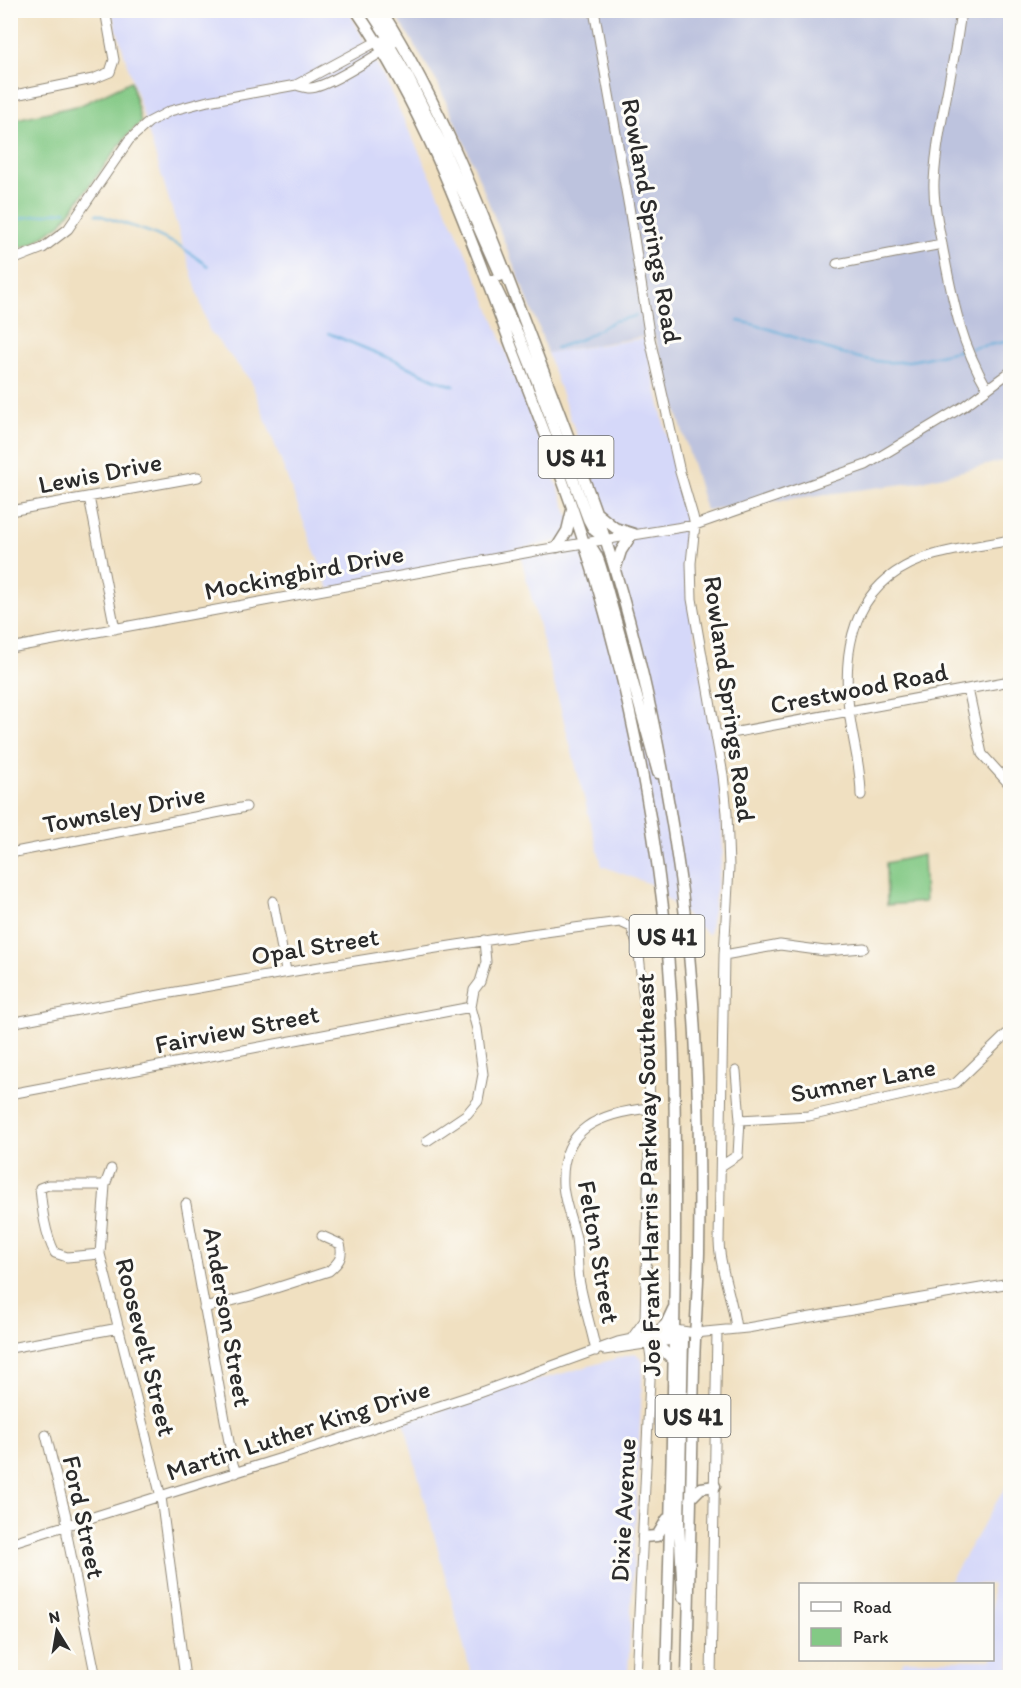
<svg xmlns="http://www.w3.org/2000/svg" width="1021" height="1688" font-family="Itim,sans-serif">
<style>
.built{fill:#d5d8f9}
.industrial{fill:#bdc3de}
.green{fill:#83c985;stroke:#577a58;stroke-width:1.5}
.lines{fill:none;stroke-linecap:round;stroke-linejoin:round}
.stream{stroke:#5faed9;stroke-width:2}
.minor-casing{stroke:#8e8676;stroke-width:11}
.major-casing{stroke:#8e8676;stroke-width:13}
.minor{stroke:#fff;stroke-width:9}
.major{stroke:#fff;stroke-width:10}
.labels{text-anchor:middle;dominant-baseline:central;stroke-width:6;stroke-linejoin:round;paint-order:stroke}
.shield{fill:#fdfcf7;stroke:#6a6a68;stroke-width:1.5}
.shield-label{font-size:24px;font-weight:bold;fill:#2b2b2b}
.street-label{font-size:26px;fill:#2b2b2b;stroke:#fdfcf7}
</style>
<rect width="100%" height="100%" fill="#fdfcf7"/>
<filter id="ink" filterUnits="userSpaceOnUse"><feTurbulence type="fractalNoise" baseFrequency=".0167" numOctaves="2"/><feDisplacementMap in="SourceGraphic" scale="12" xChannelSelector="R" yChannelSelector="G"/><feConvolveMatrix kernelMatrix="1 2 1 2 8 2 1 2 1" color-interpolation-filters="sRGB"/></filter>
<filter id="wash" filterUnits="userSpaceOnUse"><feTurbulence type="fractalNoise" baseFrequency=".008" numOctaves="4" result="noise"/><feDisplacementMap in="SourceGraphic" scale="24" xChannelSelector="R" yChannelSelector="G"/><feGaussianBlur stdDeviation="1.35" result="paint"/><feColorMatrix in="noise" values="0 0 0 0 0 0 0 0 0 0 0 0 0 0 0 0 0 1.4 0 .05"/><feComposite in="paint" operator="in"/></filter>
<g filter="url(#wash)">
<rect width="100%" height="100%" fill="#f0e0c1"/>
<path class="built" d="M111,11h238l38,73 69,146 29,67 92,240 -248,52 -78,-208 -42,-51z
M645,338l20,90 23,90 -2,63 34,201 3,69 -14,84 -59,-51 -48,-18 -82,-312 21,-4 69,-22 -63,-175z
M636,1353l7,9 -15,315h-156l-68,-255 99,-32z
M1010,1479v198h-117l11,-17h88v-76h-44z
M699,1671l22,1 52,5 -75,1z"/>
<path class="industrial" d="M394,11h616v448l-91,23 -213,28 -52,-175 -107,18 -8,-25 -74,-184 -27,-60z"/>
<path class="green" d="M131,81l10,41 -16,16 -64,86 -30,20 -20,7v-131l70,-15z
M923,855l2,47 -38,3 -1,-42z"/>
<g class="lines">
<path class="stream" d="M96,214l56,19 28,13 28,20
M10,222l13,-4 43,-7
M738,321c50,9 95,36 146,41 27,2 56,-8 82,-13
M328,333l63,26 43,20 20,7
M556,348l28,-10 30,-17 22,-5
M972,348l38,-7"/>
</g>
</g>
<g filter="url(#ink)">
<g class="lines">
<g class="minor-casing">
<path id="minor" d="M594,10l35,197 21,132 30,133 13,44 2,9 -4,38 1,36 31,176 4,38 2,54 -5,88 -5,287c1,30 14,57 17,87
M961,10c-6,58 -24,114 -27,172 -1,22 5,46 9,68 10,51 17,92 44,138
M296,85c4,1 10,3 14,3 16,0 63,-31 78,-40
M10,96l83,-17 17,-7 4,-12 -9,-50
M10,261l33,-13 25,-19 61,-89 20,-18 21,-11 38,-10 88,-16 80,-43 6,-1
M837,264l105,-20
M89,497l26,132
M10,511l188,-34
M10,648l531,-98 154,-25 171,-60 98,-59 46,-34
M968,689l14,65 28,31
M716,736l294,-55
M861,795c0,-29 -9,-56 -12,-85 -8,-72 9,-133 85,-155 25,-7 52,-10 76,-15
M10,853l236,-46
M273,901l13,70
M724,955l56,-10 45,6 39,-3
M10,1023c203,-39 406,-75 610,-101l11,5 7,19 10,91 2,71 -5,212 -13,18
M736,1071l4,49
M10,1094l461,-87
M427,1141l40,-27 11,-13 5,-27 -6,-45 -6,-22 3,-17 6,-8 6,-20 -2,-22
M721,1166l17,-11 2,-35 69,-4 147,-33 54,-52
M111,1169l-6,16 -5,69 61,243 24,181
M186,1204l47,260 3,9
M100,1254l-33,3 -12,-4c-10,-19 -13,-44 -15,-65l8,-3h57
M204,1308l47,-12 78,-25c9,-8 15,-14 11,-27l-18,-8
M10,1348l109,-20
M604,1350l75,-11
M596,1351c-5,-24 -13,-48 -17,-72 -2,-13 -1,-27 -3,-41 -4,-17 -12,-36 -13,-53 -3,-58 38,-72 87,-77
M46,1435l20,81 1,19 29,143
M10,1543l275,-86 185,-61 148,-54 57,-12 20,3 52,-5 263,-45
M636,1678l15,-320 -2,-14
M711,1678l6,-347"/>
</g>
<g class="major-casing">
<path id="major" d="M356,10c71,103 112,221 156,338 25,64 51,129 72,195 38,118 64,241 79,364 13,103 12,207 12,311 0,153 -5,306 -9,460
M370,10l22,34
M381,10c66,104 107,217 151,331 24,64 50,129 72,194 34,104 57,213 73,321 20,131 24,265 22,397 -1,38 -4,75 -5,113 -3,104 -5,208 -7,312
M387,41l21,36 33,66 59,133
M492,280l27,56 19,48 50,135 6,11 9,7
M598,514l17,14 19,6
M584,542c13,7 15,19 19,32l55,199
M557,547l10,-16 5,-21
M615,570l6,-19 11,-17
M656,1334l10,-10 7,-15
M683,1338l-4,184 4,75
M649,1344l12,4 13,13
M690,1499l11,-11 14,-2
M643,1537l14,-1 10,-17"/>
</g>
<use href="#minor" class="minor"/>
<use href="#major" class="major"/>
</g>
</g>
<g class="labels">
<g class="shield">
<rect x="538.5" y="436" width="75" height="42" rx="4.5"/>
<rect x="629.5" y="915" width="75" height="42" rx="4.5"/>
<rect x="655.5" y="1395" width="75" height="42" rx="4.5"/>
</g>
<g class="shield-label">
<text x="576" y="457">US 41</text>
<text x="667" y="936">US 41</text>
<text x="693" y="1416">US 41</text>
</g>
<g class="street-label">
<text transform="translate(652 221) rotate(80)">Rowland Springs Road</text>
<text transform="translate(100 473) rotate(-11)">Lewis Drive</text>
<text transform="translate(304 572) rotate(-11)">Mockingbird Drive</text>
<text transform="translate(859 688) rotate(-11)">Crestwood Road</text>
<text transform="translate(730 699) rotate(82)">Rowland Springs Road</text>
<text transform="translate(124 809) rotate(-11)">Townsley Drive</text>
<text transform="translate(315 946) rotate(-9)">Opal Street</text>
<text transform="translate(237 1029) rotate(-11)">Fairview Street</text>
<text transform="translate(863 1080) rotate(-11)">Sumner Lane</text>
<text transform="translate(648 1175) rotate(-91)">Joe Frank Harris Parkway Southeast</text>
<text transform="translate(599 1252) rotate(80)">Felton Street</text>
<text transform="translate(228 1317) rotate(80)">Anderson Street</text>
<text transform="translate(146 1347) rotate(76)">Roosevelt Street</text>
<text transform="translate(298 1430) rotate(-18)">Martin Luther King Drive</text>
<text transform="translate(623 1510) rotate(-87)">Dixie Avenue</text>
<text transform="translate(84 1517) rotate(78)">Ford Street</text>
</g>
</g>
<rect width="1021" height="1688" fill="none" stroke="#fdfcf7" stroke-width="36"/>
<rect x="799" y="1583" width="195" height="78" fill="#fdfcf7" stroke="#a9a8a5" stroke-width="1.5"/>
<rect x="811" y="1602" width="30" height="9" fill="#ffffff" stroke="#a9a8a5" stroke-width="1.5"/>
<text x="853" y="1613" font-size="18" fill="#2b2b2b">Road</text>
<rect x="811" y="1628" width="30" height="18" fill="#83c985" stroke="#a9a8a5" stroke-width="1.5"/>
<text x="853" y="1643" font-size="18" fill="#2b2b2b">Park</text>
<g transform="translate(57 1631) rotate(349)" stroke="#fdfcf7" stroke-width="4.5" paint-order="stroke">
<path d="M0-4.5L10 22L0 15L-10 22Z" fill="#2b2b2b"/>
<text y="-9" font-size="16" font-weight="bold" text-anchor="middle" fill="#2b2b2b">N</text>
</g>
</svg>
